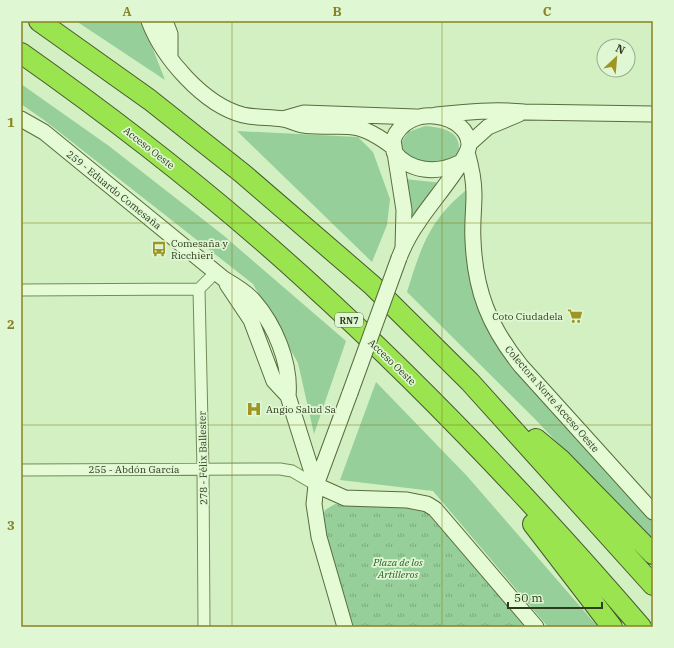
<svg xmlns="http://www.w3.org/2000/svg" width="674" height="648" font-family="'IBM Plex Serif',serif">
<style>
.grass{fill:#96cf99}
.park{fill:url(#park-tufts)}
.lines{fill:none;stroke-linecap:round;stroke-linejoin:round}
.street-casing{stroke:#748c58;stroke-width:13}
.secondary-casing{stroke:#586d3c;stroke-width:17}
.highway-casing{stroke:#47592d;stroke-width:22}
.street{stroke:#e4fbd6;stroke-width:11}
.secondary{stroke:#e4fbd6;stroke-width:15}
.highway{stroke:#9ae44f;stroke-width:20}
.secondary-bridge-casing{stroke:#586d3c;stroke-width:17;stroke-linecap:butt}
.secondary-bridge{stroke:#e4fbd6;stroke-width:15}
.grid{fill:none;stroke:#888323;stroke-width:1;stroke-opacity:0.55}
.labels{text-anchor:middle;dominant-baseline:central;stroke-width:3.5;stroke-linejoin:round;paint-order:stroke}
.shield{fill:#e0f7d3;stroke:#637354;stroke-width:1}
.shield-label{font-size:9px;font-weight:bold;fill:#2e3b1d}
.street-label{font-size:10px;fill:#2e3b1d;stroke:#e0f7d3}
.poi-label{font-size:10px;fill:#2e3b1d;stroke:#e0f7d3;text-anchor:start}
.park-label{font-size:10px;font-style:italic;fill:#23582d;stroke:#e0f7d3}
.neatline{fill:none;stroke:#888323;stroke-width:1.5}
.grid-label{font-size:13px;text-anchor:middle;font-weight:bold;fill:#888323}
</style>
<defs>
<pattern id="park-tufts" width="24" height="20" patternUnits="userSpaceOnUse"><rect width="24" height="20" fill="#96cf99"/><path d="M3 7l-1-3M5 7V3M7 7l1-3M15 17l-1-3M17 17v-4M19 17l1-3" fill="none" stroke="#7ba97c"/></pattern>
</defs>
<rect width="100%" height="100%" fill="#d3f0c2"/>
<path class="grass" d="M76,21h66l23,59z
M21,84l88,62 114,89 123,106 -32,93 -16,-71 -45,-79 -209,-164 -23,-16z
M425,126c24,2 41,8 31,35 -20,1 -50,9 -56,-16l8,-13z
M237,131l121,6 15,15 17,47 -3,26 -15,37z
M405,179l37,4 -33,43z
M469,188l8,110 16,41 50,62 110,120v23l-119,-126 -127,-126c14,-45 23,-74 62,-104z
M376,382l91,94 131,151h-50l-115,-136 -93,-11z"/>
<path class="park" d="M335,504l79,3 12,4 100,116h-172l-33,-107 4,-10z"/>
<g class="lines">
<g class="street-casing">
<path id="street" d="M199,289l4,180 1,158
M21,290l178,-1 17,-17
M21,470l259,-1 12,2 24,14"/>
</g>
<g class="secondary-casing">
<path id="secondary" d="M149,21c14,37 55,84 94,94 13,3 27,2 40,4 7,1 13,5 20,6 21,4 45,-3 64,6 9,4 18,10 26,16
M165,21l5,13v22
M436,115c30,-3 58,-6 88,-3l129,2
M21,119l23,13 180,147c10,6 21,12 29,21 22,25 38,63 35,96l28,89 -2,19 5,33 26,90
M283,119l21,-6 112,4
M469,144l19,-17 31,-13
M394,152c16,20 43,22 65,11
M467,152c4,14 7,28 7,42 0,15 -2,31 -1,46 2,51 16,86 48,126l132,146
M399,258c5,-13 12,-26 20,-37 10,-16 49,-61 50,-76 0,-31 -61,-44 -76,-5l11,70 -1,38
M227,284l24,36 23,61 14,15
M316,485l29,13 62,2 20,4 8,5 101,118
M316,485l34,-92"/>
</g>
<g class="highway-casing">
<path id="highway" d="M39,21l111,79 92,73 130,112 98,97 183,203
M21,53c98,69 194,144 283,225 119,108 232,227 337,349
M536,439l25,21 92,94
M533,524l79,103"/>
</g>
<use href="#street" class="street"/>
<use href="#secondary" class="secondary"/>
<use href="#highway" class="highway"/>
<g class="secondary-bridge-casing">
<path id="secondary-bridge" d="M350,393l49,-135"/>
</g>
<use href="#secondary-bridge" class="secondary-bridge"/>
</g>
<path class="grid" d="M232,21v606M442,21v606M21,223h632M21,425h632"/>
<defs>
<g id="bus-bare" transform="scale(1.2)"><path d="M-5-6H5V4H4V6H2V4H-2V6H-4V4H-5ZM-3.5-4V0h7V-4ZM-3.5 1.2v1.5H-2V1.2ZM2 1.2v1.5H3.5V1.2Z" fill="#9e9525" stroke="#e0f7d3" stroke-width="2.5" paint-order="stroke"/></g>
<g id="supermarket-bare" transform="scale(1.2)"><path d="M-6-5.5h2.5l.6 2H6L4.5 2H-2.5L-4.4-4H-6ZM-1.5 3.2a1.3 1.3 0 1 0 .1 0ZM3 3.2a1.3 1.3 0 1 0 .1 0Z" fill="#9e9525" stroke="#e0f7d3" stroke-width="2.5" paint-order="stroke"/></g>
<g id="hospital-bare" transform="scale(1.2)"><path d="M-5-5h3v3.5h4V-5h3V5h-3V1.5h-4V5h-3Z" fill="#9e9525" stroke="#e0f7d3" stroke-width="2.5" paint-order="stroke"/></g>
</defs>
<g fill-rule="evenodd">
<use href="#bus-bare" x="159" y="249"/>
<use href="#supermarket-bare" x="575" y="316"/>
<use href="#hospital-bare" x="254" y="409"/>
</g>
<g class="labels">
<rect class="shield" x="335" y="313" width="28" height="14" rx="3"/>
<g class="shield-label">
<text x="349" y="320">RN7</text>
</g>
<g class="street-label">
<text transform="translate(149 148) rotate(38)">Acceso Oeste</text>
<text transform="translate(114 190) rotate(39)">259 - Eduardo Comesaña</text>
<text transform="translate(392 362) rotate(44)">Acceso Oeste</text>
<text transform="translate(552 399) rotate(49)">Colectora Norte Acceso Oeste</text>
<text transform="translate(203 458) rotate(-91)">278 - Félix Ballester</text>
<text x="134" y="469">255 - Abdón García</text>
</g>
<g class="poi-label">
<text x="171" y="243">Comesaña y<tspan x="171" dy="12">Ricchieri</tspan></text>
<text x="563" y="316" text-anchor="end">Coto Ciudadela</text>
<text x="266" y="409">Angio Salud Sa</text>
</g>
<g class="park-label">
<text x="398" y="562">Plaza de los<tspan x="398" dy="12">Artilleros</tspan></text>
</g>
</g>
<rect width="674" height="648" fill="none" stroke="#e0f7d3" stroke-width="44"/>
<g transform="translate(616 58) rotate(26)"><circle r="19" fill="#e0f7d3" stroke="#99ac8a"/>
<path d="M0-3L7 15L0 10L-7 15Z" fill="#9e9525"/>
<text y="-6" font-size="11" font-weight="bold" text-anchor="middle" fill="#2e3b1d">N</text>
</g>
<path d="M508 602v6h94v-6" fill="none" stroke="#2e3b1d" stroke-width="2"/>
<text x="514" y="602" font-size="12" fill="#2e3b1d" stroke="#e0f7d3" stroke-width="3" paint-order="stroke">50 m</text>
<rect x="22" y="22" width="630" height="604" class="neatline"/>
<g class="grid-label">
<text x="127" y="16">A</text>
<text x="337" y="16">B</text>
<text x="547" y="16">C</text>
<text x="11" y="127">1</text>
<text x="11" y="329">2</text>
<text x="11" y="530">3</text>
</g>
</svg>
